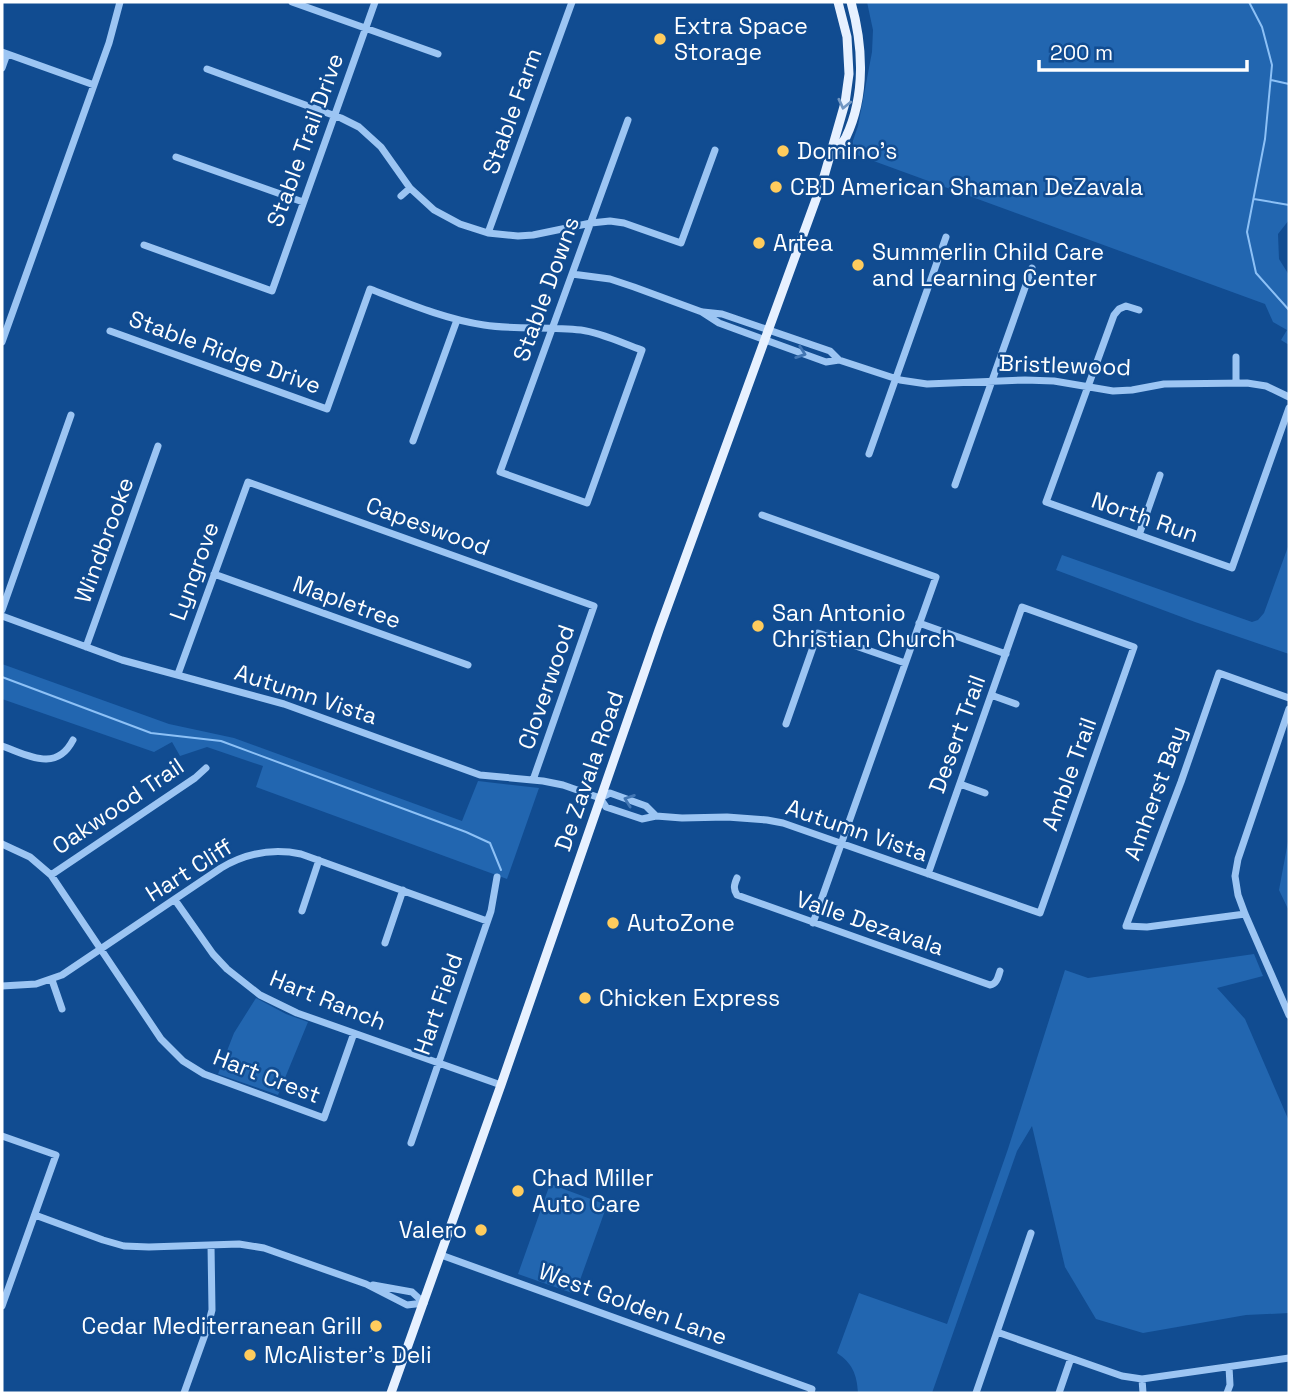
<svg xmlns="http://www.w3.org/2000/svg" width="1291" height="1395" font-family="'Space Grotesk',sans-serif">
<style>
.green{fill:#2266b0}
.lines{fill:none;stroke-linecap:round;stroke-linejoin:round}
.stream{stroke:#8dc1f6;stroke-width:2}
.minor{stroke:#9cc5f3;stroke-width:7}
.major{stroke:#e7f1ff;stroke-width:9}
.oneway{stroke:#7196c2}
.oneway2{stroke:#4276b3}
.poi-dot{fill:#ffcc5d;stroke:#114c91;stroke-width:2.5}
.labels{text-anchor:middle;dominant-baseline:central;stroke-width:5;stroke-linejoin:round;paint-order:stroke}
.poi-label{font-size:23px;fill:#fff;stroke:#114c91;text-anchor:start}
.street-label{font-size:23px;fill:#fff;stroke:#114c91}
</style>
<rect width="100%" height="100%" fill="#114c91"/>
<path class="green" d="M867,2h422v218l-11,14 1,25 10,16v70l-8,-5 6,-10 -14,-8 -8,-18 -416,-152 9,-26 14,-74 1,-22z
M1289,544v110l-94,-32 -139,-52 6,-15 190,67 6,-2 6,-7z
M2,664l167,60 65,14 228,83 16,-40 61,7 -32,91 -251,-92 7,-21 -56,-19 -27,9 -8,-14 -18,10 -152,-53z
M1289,836v75l-10,-21z
M1254,954l9,22 -46,12 28,31 44,102v192l-43,2 -103,18 -47,-14 -31,-52 -33,-141 -15,25 -85,242h-74c-1,-19 -6,-30 -21,-40l22,-60 88,31 61,-175 57,-179 23,8z
M256,998l30,16 22,8 -30,73 -60,-21 16,-41z
M550,1184l57,21 -32,89 -57,-20z"/>
<g class="lines">
<path class="stream" d="M1249,2l13,25 10,38 -7,74 -18,93 9,41 33,37
M1271,80l18,4
M1254,199l35,6
M2,677l149,56 70,8 245,91 24,11 11,27"/>
<path class="minor" d="M292,2l146,52
M2,52l92,33
M2,68l5,-14
M207,69l134,49 18,9 22,20 29,41 24,22 26,14 28,9 30,3 15,-1 58,-12 19,-2 14,2 57,20 34,-93
M176,157l127,45
M401,196l9,-8
M488,233l84,-231
M144,245l128,46 103,-289
M572,274l38,5 24,8 68,25 17,11 107,39 13,-2 61,20 27,4 98,-4 29,1 59,10 19,-1 32,-6 83,-1 19,3 23,11
M1139,310l-13,-4 -7,3 -5,6 -68,187 186,66 57,-160
M703,312l19,2 108,37 9,9
M110,331l217,78 43,-120c37,14 75,30 114,36 32,5 65,1 97,5 21,3 41,13 61,20l-55,153 -87,-31 128,-352
M2,342l107,-299 11,-41
M1236,357v25
M413,441l44,-121
M869,454l77,-217
M955,485l77,-217
M762,515l174,62 -123,346
M1139,535l21,-60
M214,574l254,91
M2,610l69,-195
M2,616l120,44 162,44 196,71 63,6 20,4 37,13 6,9 36,12 14,-3 26,2 45,-1 40,3 16,3 257,90 94,-266 -112,-40 -94,267
M919,623l87,31
M86,647l72,-201
M178,674l70,-192 346,124 -61,174
M991,695l25,9
M1289,709l-51,150 -3,17 3,19 7,19 44,101
M786,724l32,-91 87,30
M2,746c26,9 54,27 71,-6
M960,784l25,9
M600,798l10,-5 36,13 10,10
M2,844l28,13 21,18 110,164 22,22 21,13 120,44 30,-85
M51,875l144,-97 11,-10
M737,878c-3,7 -4,11 0,17l253,90c7,-1 8,-8 10,-14
M175,900l38,54 14,15 33,26 37,18 204,72
M302,911l17,-51
M1245,914l-98,13 -21,-1 55,-144 38,-109 70,25
M385,943l18,-53
M52,980l10,29
M2,986l34,-2 26,-9 159,-107c25,-15 51,-20 80,-14l186,67
M2,1136l54,19 -54,151
M411,1143l80,-232 6,-34
M35,1215l68,25 21,6 25,1 90,-3 25,4 102,36 41,21 17,-2
M441,1255l371,134 -1,4
M373,1285l39,7 12,11
M997,1332l125,44 20,3 147,-21
M1142,1379l1,14
M184,1393l23,-64 5,-19 -1,-65
M976,1393l55,-160
M1059,1393l12,-35
M1227,1393l3,-8 -1,-18"/>
<path class="major" d="M833,156c4,-6 9,-12 13,-19 20,-42 17,-92 5,-135
M391,1393l110,-308 158,-455 164,-450 22,-77 4,-29 -2,-37 -9,-35"/>
</g>
<defs><path id="oneway-chevron" d="M-2-3.5L2.5 0L-2 3.5" fill="none" stroke-width="1.6" stroke-linecap="round" stroke-linejoin="round" transform="scale(1.75)"/></defs>
<use class="oneway" href="#oneway-chevron" transform="translate(844 104) rotate(103)"/>
<g class="oneway2">
<use href="#oneway-chevron" transform="translate(801 353) rotate(19)"/>
<use href="#oneway-chevron" transform="translate(629 800) rotate(-160)"/>
</g>
<g class="poi-dot">
<circle cx="660" cy="39" r="7"/>
<circle cx="783" cy="151" r="7"/>
<circle cx="776" cy="187" r="7"/>
<circle cx="759" cy="243" r="7"/>
<circle cx="858" cy="265" r="7"/>
<circle cx="758" cy="626" r="7"/>
<circle cx="613" cy="923" r="7"/>
<circle cx="585" cy="998" r="7"/>
<circle cx="518" cy="1191" r="7"/>
<circle cx="481" cy="1230" r="7"/>
<circle cx="376" cy="1326" r="7"/>
<circle cx="250" cy="1355" r="7"/>
</g>
<g class="labels">
<g class="poi-label">
<text x="674" y="26">Extra Space<tspan x="674" dy="26">Storage</tspan></text>
<text x="797" y="151">Domino's</text>
<text x="790" y="187">CBD American Shaman DeZavala</text>
<text x="773" y="243">Artea</text>
<text x="872" y="252">Summerlin Child Care<tspan x="872" dy="26">and Learning Center</tspan></text>
<text x="772" y="613">San Antonio<tspan x="772" dy="26">Christian Church</tspan></text>
<text x="627" y="923">AutoZone</text>
<text x="599" y="998">Chicken Express</text>
<text x="532" y="1178">Chad Miller<tspan x="532" dy="26">Auto Care</tspan></text>
<text x="467" y="1230" text-anchor="end">Valero</text>
<text x="362" y="1326" text-anchor="end">Cedar Mediterranean Grill</text>
<text x="264" y="1355">McAlister's Deli</text>
</g>
<g class="street-label">
<text transform="translate(512 111) rotate(-70)">Stable Farm</text>
<text transform="translate(305 140) rotate(-70)">Stable Trail Drive</text>
<text transform="translate(546 289) rotate(-70)">Stable Downs</text>
<text transform="translate(225 352) rotate(20)">Stable Ridge Drive</text>
<text transform="translate(1065 365) rotate(2)">Bristlewood</text>
<text transform="translate(1145 517) rotate(19)">North Run</text>
<text transform="translate(428 526) rotate(20)">Capeswood</text>
<text transform="translate(104 540) rotate(-70)">Windbrooke</text>
<text transform="translate(194 571) rotate(-70)">Lyngrove</text>
<text transform="translate(347 602) rotate(20)">Mapletree</text>
<text transform="translate(546 687) rotate(-71)">Cloverwood</text>
<text transform="translate(306 694) rotate(18)">Autumn Vista</text>
<text transform="translate(957 734) rotate(-70)">Desert Trail</text>
<text transform="translate(589 771) rotate(-71)">De Zavala Road</text>
<text transform="translate(1069 774) rotate(-70)">Amble Trail</text>
<text transform="translate(1155 793) rotate(-70)">Amherst Bay</text>
<text transform="translate(118 806) rotate(-34)">Oakwood Trail</text>
<text transform="translate(857 830) rotate(19)">Autumn Vista</text>
<text transform="translate(189 870) rotate(-32)">Hart Cliff</text>
<text transform="translate(870 923) rotate(19)">Valle Dezavala</text>
<text transform="translate(328 1000) rotate(22)">Hart Ranch</text>
<text transform="translate(438 1004) rotate(-71)">Hart Field</text>
<text transform="translate(267 1076) rotate(21)">Hart Crest</text>
<text transform="translate(633 1304) rotate(20)">West Golden Lane</text>
</g>
</g>
<rect width="1291" height="1395" fill="none" stroke="#ffffff" stroke-width="7"/>
<path d="M1039 60v10h208v-10" fill="none" stroke="#ffffff" stroke-width="3.5"/>
<text x="1050" y="60" font-size="21" fill="#ffffff" stroke="#114c91" stroke-width="5" paint-order="stroke">200 m</text>
</svg>
